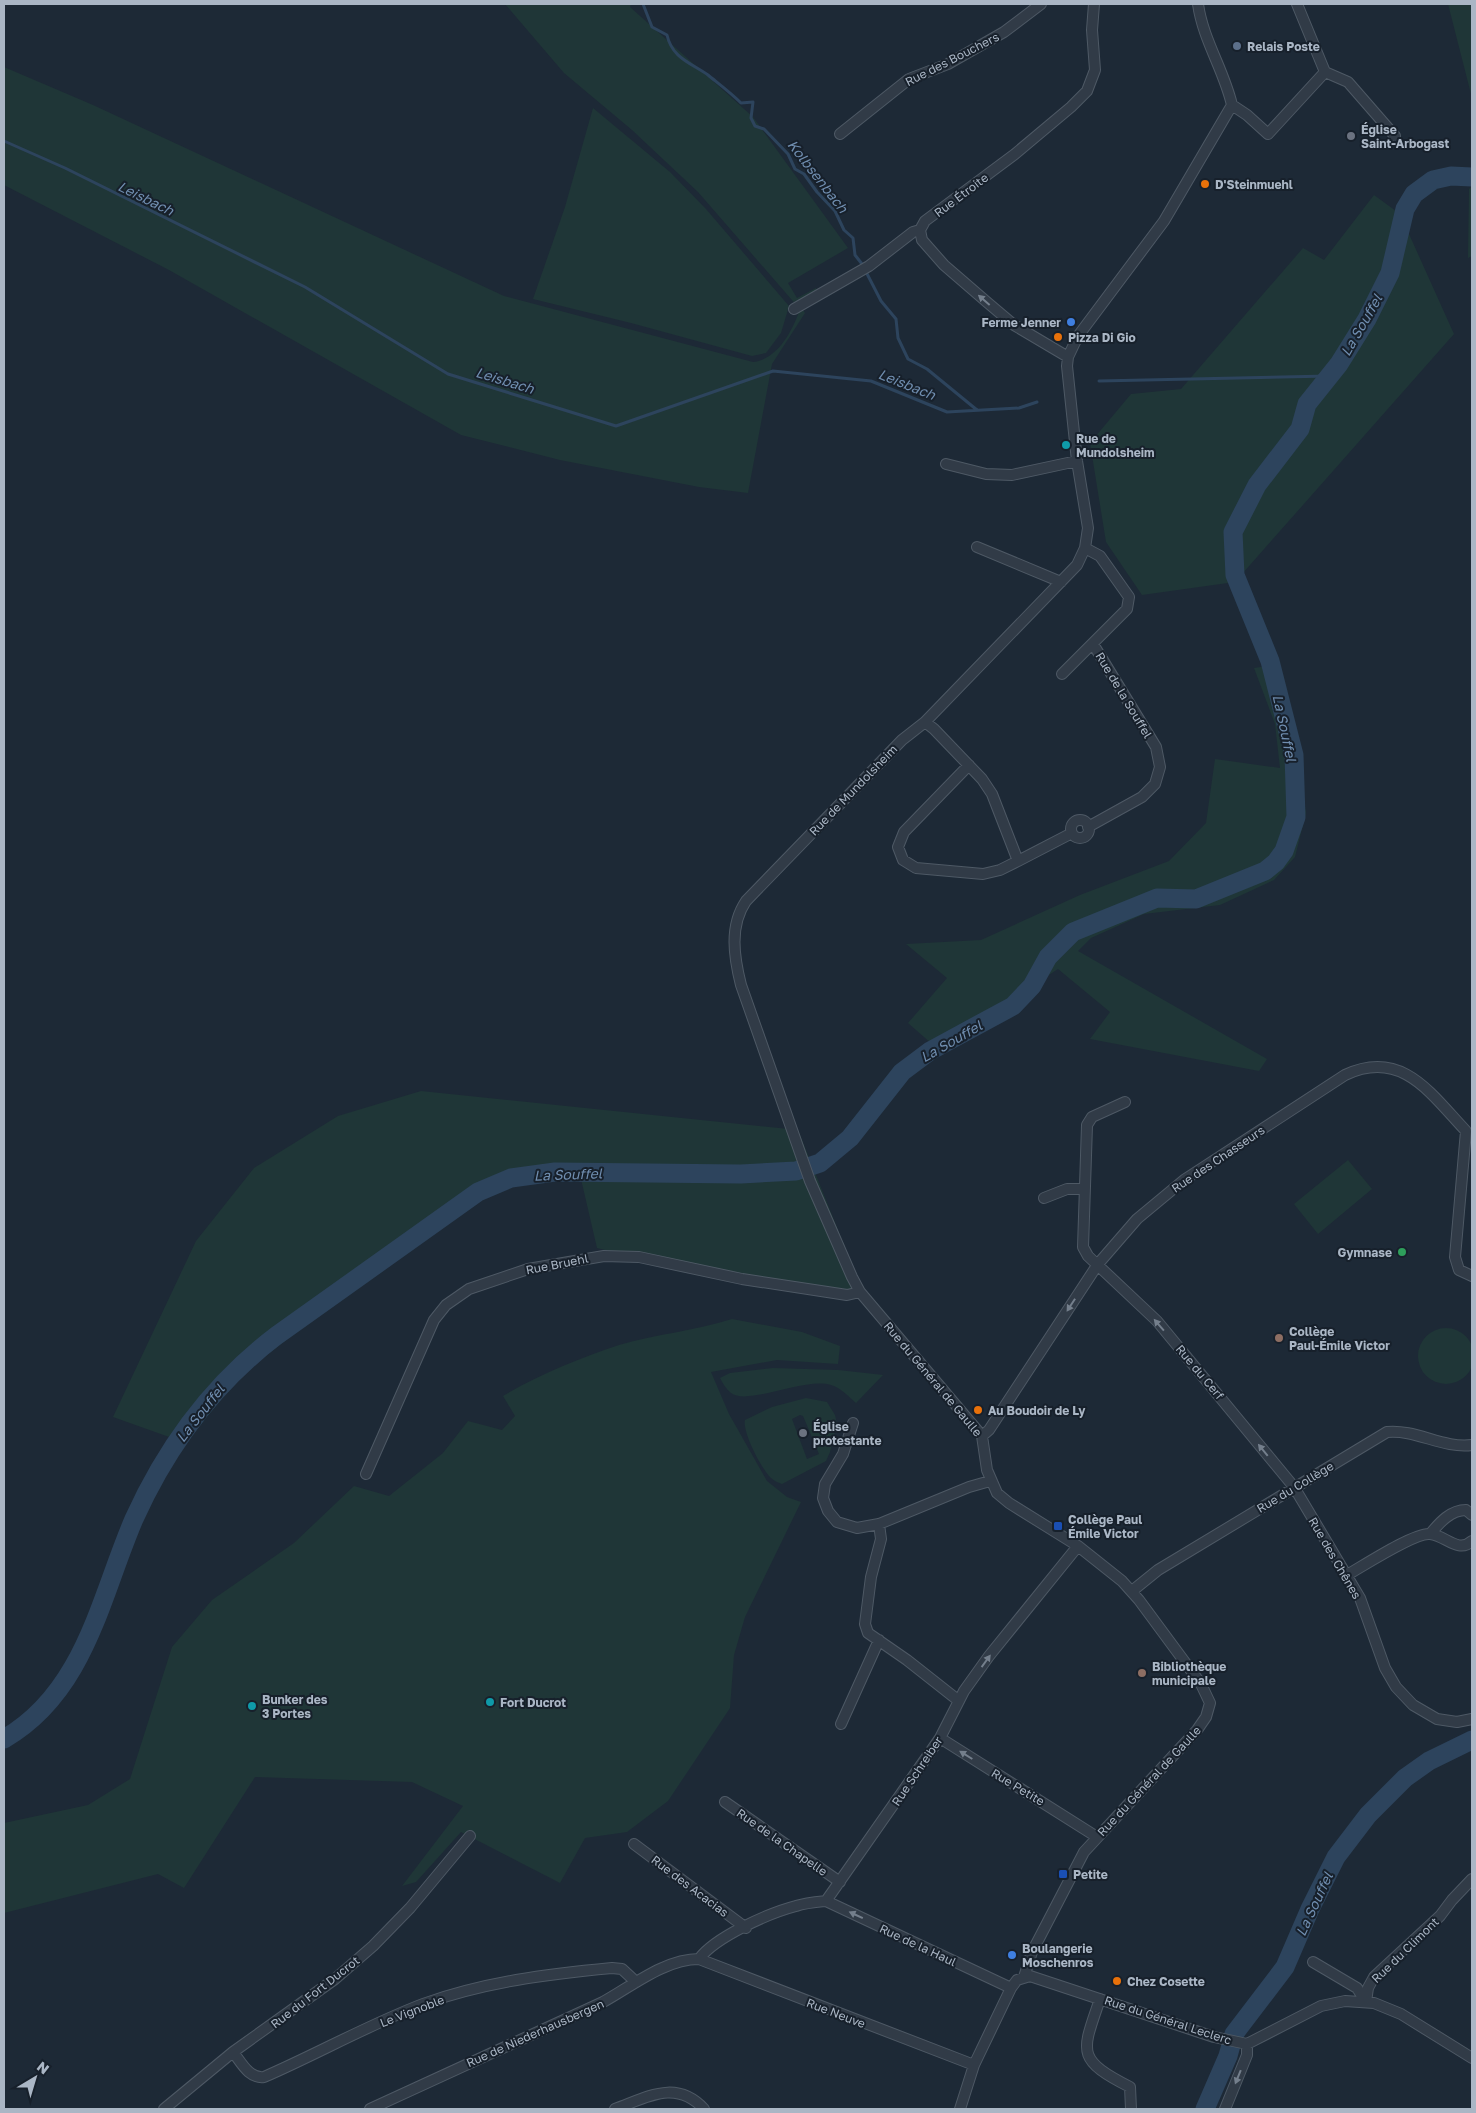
<svg xmlns="http://www.w3.org/2000/svg" width="1476" height="2113" font-family="'Golos Text',sans-serif">
<style>
.green{fill:#1f3637;fill-rule:evenodd}
.lines{fill:none;stroke-linecap:round;stroke-linejoin:round}
.stream{stroke:#2d445d;stroke-width:3}
.river{stroke:#2d445d;stroke-width:19}
.minor-casing{stroke:#4e5965;stroke-width:12}
.minor{stroke:#313b47;stroke-width:10}
.oneway{fill:#747f8c}
.service-dot{fill:#5c6f8a;stroke:#17202b;stroke-width:2}
.worship-dot{fill:#6b7280;stroke:#17202b;stroke-width:2}
.food-dot{fill:#e8710a;stroke:#17202b;stroke-width:2}
.shop-dot{fill:#3f7fe0;stroke:#17202b;stroke-width:2}
.culture-dot{fill:#0f9aa8;stroke:#17202b;stroke-width:2}
.leisure-dot{fill:#2e9e5b;stroke:#17202b;stroke-width:2}
.education-dot{fill:#8d6e63;stroke:#17202b;stroke-width:2}
.transit-dot{fill:#1a4fb4;stroke:#17202b;stroke-width:2}
.labels{text-anchor:middle;dominant-baseline:central;stroke-width:4;stroke-linejoin:round;paint-order:stroke}
.poi-label{font-size:12px;font-weight:bold;fill:#aab6c5;stroke:#17202b;text-anchor:start}
.street-label{font-size:12px;fill:#aab6c5;stroke:#17202b}
.water-label{font-size:14px;font-style:italic;fill:#708eb0;stroke:#17202b}
</style>
<rect width="100%" height="100%" fill="#1d2936"/>
<path class="green" d="M505,4h126l-1,3 123,110 95,131 -60,35 9,15 19,-10 3,6 -21,13 -100,-115 -66,-62 -68,-57z
M1448,4h24v95v-1z
M4,67l89,38 411,191 249,66c26,-3 40,-33 48,-55l4,6 -33,51 -24,129 -49,-6 -139,-27 -99,-25 -292,-165 -165,-85z
M593,108l77,64 36,37 83,97 -8,27 -15,20 -14,3 -121,-33 -98,-24 32,-92z
M1472,186v70l-4,2 1,-69z
M1374,195l26,19 54,120 -219,248 -93,13 -36,-53 -16,-99 41,-49 50,-5 122,-141 21,12z
M1267,666l25,49 14,98 -11,44 -21,23 -54,25 -76,9 -53,24 -13,13 189,108 -8,12 -169,-32 20,-27 -52,-43 -77,51 -49,24 -24,-21 39,-45 -41,-34 75,-4 99,-45 89,-34 37,-38 9,-64 65,9 -5,-44 -21,-56z
M421,1091l377,39 64,160 -56,3 -117,-22 -92,-23 -16,-69 -97,7 -244,190 -54,67 -73,-26 83,-176 58,-73 84,-52z
M1348,1160l24,29 -54,45 -24,-30z
M732,1319l70,13 38,14 -2,18 -61,-4 -66,12 18,42 38,67 20,16 14,5 -56,115 -11,38 -4,53 -62,93 -41,31 -42,6 -25,45 -99,-51 -45,50 -14,4 61,-80 -51,-24 -157,-5 -71,111 -26,-14 -154,39v-90l84,-18 42,-26 42,-132 40,-47 82,-57 60,-57 35,10 54,-43 25,-32 34,9 13,-14 -12,-20c35,-21 77,-38 116,-51 37,-11 76,-14 113,-26z
M1418 1356a28 28 0 1 1 56 0a28 28 0 1 1-56 0Z
M773,1368l65,2 45,5 -27,28c-8,-7 -15,-15 -25,-18 -27,-8 -83,21 -100,8 -5,-4 -8,-9 -11,-15l10,-5z
M806,1398l21,4 8,13 2,9 -7,28 -4,9 -44,23c-3,-1 -8,-3 -11,-6 -9,-8 -29,-46 -26,-58l27,-13zM800,1415l3,1 16,38 -12,5 -15,-40z"/>
<g class="lines">
<path class="stream" d="M643,4l9,23 15,8c5,23 24,28 41,40 11,9 23,18 33,28l12,-1 -2,16 4,8 9,3 24,25 7,15 9,5 13,18 18,19 9,19 9,8 2,17 7,9 19,37 15,18 2,19 10,21 19,10 50,41
M4,141l61,27 240,119 143,87 168,52 157,-55 98,10 76,31 72,-4 18,-6
M1099,381l230,-5"/>
<path class="river" d="M4,1739c81,-47 96,-141 130,-220 33,-73 79,-135 142,-183l202,-144 33,-14 44,-6 186,2 55,-3 24,-8 30,-25 52,-66 28,-21 83,-45 19,-20 16,-29 25,-25 84,-34 39,1 69,-28 11,-9 8,-11 12,-34 -2,-62 -24,-94 -35,-86 -2,-43 24,-47 43,-56 7,-25 32,-40 28,-45 23,-46 15,-64 9,-15 19,-14 18,-4 21,1
M1205,2109l23,-53 6,-22 51,-67 25,-58 26,-52 32,-42 37,-37 24,-17 43,-21"/>
<g class="minor-casing">
<path id="minor" d="M1297,4l28,68 23,10 47,54
M1232,105l15,10 21,19 57,-62
M840,134l69,-55 39,-15 56,-32 37,-28
M794,309l75,-43 44,-34 7,-2
M1068,357l-54,-32 -26,-22 -44,-38 -22,-25 -2,-10 5,-9 90,-67 56,-47 16,-16 8,-21 -3,-40 2,-26
M946,464l40,10 26,1 65,-14
M977,547l84,35
M1062,674l65,-65 2,-12 -29,-41 -15,-8
M925,722l9,7 48,50 10,15 26,67 54,-28
M969,765l-65,67 -6,15 5,13 13,8 67,6 17,-4 18,-9
M1071 829a9 9 0 1 1 18 0a9 9 0 1 1-18 0Z
M1088,827l54,-30 13,-13 5,-17 -4,-20 -63,-103
M1125,1102l-33,15 -5,8 -4,122 5,9 69,65 137,166 66,111 25,70 11,19 17,18 24,14 20,3 15,-3
M1044,1198l23,-9h16
M853,1423l-10,31 -18,30 -2,14 5,13 9,11 20,6 22,-4 90,-37 21,-6
M982,1436l7,-6 109,-166 39,-45 47,-39 161,-105c57,-27 86,19 121,56l-11,126 4,13 13,6
M366,1474l68,-154 12,-15 23,-16 59,-20 76,-13 35,1 103,22 105,16 13,-3
M879,1524l2,15 -10,38 -6,47 3,9 39,27 52,41
M1431,1533c9,-11 20,-23 35,-23l6,5
M1347,1575c16,-9 68,-43 83,-41 15,1 28,20 42,7
M1132,1591l26,-21 229,-138c29,-3 56,17 85,13
M841,1724l38,-84
M940,1738l157,99
M725,1802l115,80
M634,1844l112,84
M826,1901l185,87
M699,1959c16,-22 70,-46 97,-53 9,-3 20,-4 30,-5l114,-163 24,-47 25,-35 89,-110
M1313,1962l44,26 9,14
M1024,1977l8,-25 52,-100 113,-122 9,-13 4,-14 -9,-19 -62,-84 -17,-19 -44,-35 -69,-43 -12,-10 -10,-23 -5,-34 -122,-144 -8,-15 -42,-96 -69,-196c-7,-28 -12,-59 5,-84l156,-161 23,-18 152,-157 8,-17 3,-20 -11,-67 -10,-95 1,-9 10,-21 86,-115 68,-116c-8,-35 -29,-65 -34,-101
M1100,1999c-18,53 -25,60 30,88l1,22
M1366,2002l2,-14 6,-11 66,-61 12,-16 20,-21
M233,2052c8,10 16,27 31,25 53,-23 104,-52 159,-73 61,-22 125,-30 189,-36l10,1 14,13
M164,2109l69,-57 102,-73 38,-33 37,-38 60,-72
M370,2109l233,-107c29,-16 62,-43 96,-43l275,106
M615,2109c33,-12 61,-30 89,0
M960,2109l14,-44 37,-77 6,-8 13,-4 184,61 33,7 74,-38 24,-5 29,2 27,11 71,44
M1225,2109l22,-54v-11"/>
</g>
<use href="#minor" class="minor"/>
</g>
<defs><path id="oneway-solid" d="M-6-.8H1V-3.2L6.5 0L1 3.2V.8H-6Z" transform="scale(1.25)"/></defs>
<g class="oneway">
<use href="#oneway-solid" transform="translate(984 300) rotate(-139)"/>
<use href="#oneway-solid" transform="translate(1071 1305) rotate(123)"/>
<use href="#oneway-solid" transform="translate(1159 1325) rotate(-131)"/>
<use href="#oneway-solid" transform="translate(1263 1450) rotate(-129)"/>
<use href="#oneway-solid" transform="translate(986 1661) rotate(-54)"/>
<use href="#oneway-solid" transform="translate(966 1755) rotate(-148)"/>
<use href="#oneway-solid" transform="translate(856 1915) rotate(-155)"/>
<use href="#oneway-solid" transform="translate(1238 2077) rotate(112)"/>
</g>
<circle class="service-dot" cx="1237" cy="46" r="5"/>
<g class="worship-dot">
<circle cx="1351" cy="136" r="5"/>
<circle cx="803" cy="1433" r="5"/>
</g>
<g class="food-dot">
<circle cx="1205" cy="184" r="5"/>
<circle cx="1058" cy="337" r="5"/>
<circle cx="978" cy="1410" r="5"/>
<circle cx="1117" cy="1981" r="5"/>
</g>
<g class="shop-dot">
<circle cx="1071" cy="322" r="5"/>
<circle cx="1012" cy="1955" r="5"/>
</g>
<g class="culture-dot">
<circle cx="1066" cy="445" r="5"/>
<circle cx="490" cy="1702" r="5"/>
<circle cx="252" cy="1706" r="5"/>
</g>
<circle class="leisure-dot" cx="1402" cy="1252" r="5"/>
<g class="education-dot">
<circle cx="1279" cy="1338" r="5"/>
<circle cx="1142" cy="1673" r="5"/>
</g>
<g class="transit-dot">
<rect x="1053" y="1521" width="10" height="10" rx="2.5"/>
<rect x="1058" y="1869" width="10" height="10" rx="2.5"/>
</g>
<g class="labels">
<g class="poi-label">
<text x="1247" y="46">Relais Poste</text>
<text x="1361" y="129">Église<tspan x="1361" dy="14">Saint-Arbogast</tspan></text>
<text x="1215" y="184">D'Steinmuehl</text>
<text x="1061" y="322" text-anchor="end">Ferme Jenner</text>
<text x="1068" y="337">Pizza Di Gio</text>
<text x="1076" y="438">Rue de<tspan x="1076" dy="14">Mundolsheim</tspan></text>
<text x="1392" y="1252" text-anchor="end">Gymnase</text>
<text x="1289" y="1331">Collège<tspan x="1289" dy="14">Paul-Émile Victor</tspan></text>
<text x="988" y="1410">Au Boudoir de Ly</text>
<text x="813" y="1426">Église<tspan x="813" dy="14">protestante</tspan></text>
<text x="1068" y="1519">Collège Paul<tspan x="1068" dy="14">Émile Victor</tspan></text>
<text x="1152" y="1666">Bibliothèque<tspan x="1152" dy="14">municipale</tspan></text>
<text x="262" y="1699">Bunker des<tspan x="262" dy="14">3 Portes</tspan></text>
<text x="500" y="1702">Fort Ducrot</text>
<text x="1073" y="1874">Petite</text>
<text x="1022" y="1948">Boulangerie<tspan x="1022" dy="14">Moschenros</tspan></text>
<text x="1127" y="1981">Chez Cosette</text>
</g>
<g class="street-label">
<text transform="translate(952 59) rotate(-27)">Rue des Bouchers</text>
<text transform="translate(961 195) rotate(-37)">Rue Étroite</text>
<text transform="translate(1124 695) rotate(59)">Rue de la Souffel</text>
<text transform="translate(853 790) rotate(-46)">Rue de Mundolsheim</text>
<text transform="translate(1218 1159) rotate(-34)">Rue des Chasseurs</text>
<text transform="translate(557 1264) rotate(-11)">Rue Bruehl</text>
<text transform="translate(1200 1372) rotate(50)">Rue du Cerf</text>
<text transform="translate(933 1379) rotate(50)">Rue du Général de Gaulle</text>
<text transform="translate(1295 1487) rotate(-31)">Rue du Collège</text>
<text transform="translate(1335 1558) rotate(60)">Rue des Chênes</text>
<text transform="translate(917 1771) rotate(-56)">Rue Schreiber</text>
<text transform="translate(1149 1781) rotate(-47)">Rue du Général de Gaulle</text>
<text transform="translate(1018 1787) rotate(31)">Rue Petite</text>
<text transform="translate(782 1842) rotate(35)">Rue de la Chapelle</text>
<text transform="translate(690 1886) rotate(37)">Rue des Acacias</text>
<text transform="translate(918 1945) rotate(25)">Rue de la Haul</text>
<text transform="translate(1405 1950) rotate(-44)">Rue du Climont</text>
<text transform="translate(315 1992) rotate(-38)">Rue du Fort Ducrot</text>
<text transform="translate(412 2011) rotate(-21)">Le Vignoble</text>
<text transform="translate(836 2013) rotate(21)">Rue Neuve</text>
<text transform="translate(1168 2020) rotate(18)">Rue du Général Leclerc</text>
<text transform="translate(535 2033) rotate(-24)">Rue de Niederhausbergen</text>
</g>
<g class="water-label">
<text transform="translate(818 176) rotate(52)">Kolbsenbach</text>
<text transform="translate(146 198) rotate(26)">Leisbach</text>
<text transform="translate(1361 325) rotate(-60)">La Souffel</text>
<text transform="translate(505 380) rotate(17)">Leisbach</text>
<text transform="translate(907 384) rotate(22)">Leisbach</text>
<text transform="translate(1285 728) rotate(78)">La Souffel</text>
<text transform="translate(951 1041) rotate(-30)">La Souffel</text>
<text transform="translate(568 1174) rotate(-2)">La Souffel</text>
<text transform="translate(200 1413) rotate(-52)">La Souffel</text>
<text transform="translate(1314 1904) rotate(-65)">La Souffel</text>
</g>
</g>
<rect width="1476" height="2113" fill="none" stroke="#aab6c5" stroke-width="10"/>
<g transform="translate(35 2078) rotate(38)" stroke="#17202b" stroke-width="4" paint-order="stroke">
<path d="M0-4L9 19L0 12L-9 19Z" fill="#aab6c5"/>
<text y="-8" font-size="14" font-weight="bold" text-anchor="middle" fill="#aab6c5">N</text>
</g>
</svg>
